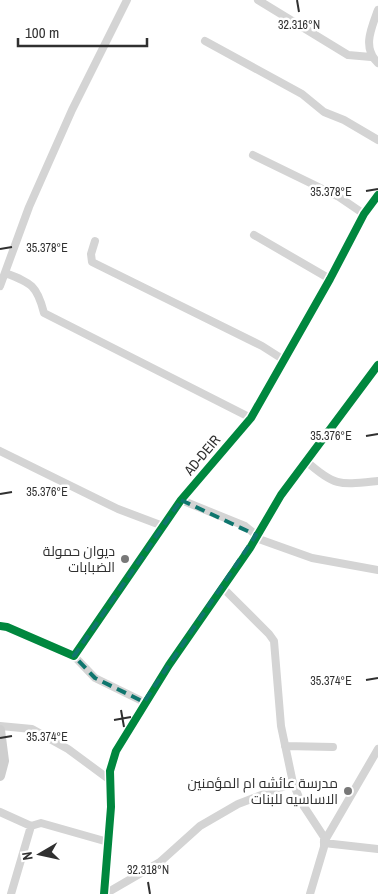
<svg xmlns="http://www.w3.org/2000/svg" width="378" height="894" font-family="'Archivo Narrow',Cairo,sans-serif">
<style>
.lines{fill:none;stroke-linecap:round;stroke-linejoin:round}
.minor{stroke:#d4d4d4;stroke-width:8}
.tertiary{stroke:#d4d4d4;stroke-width:9}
.secondary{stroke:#cecece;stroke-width:10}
.cycleway-casing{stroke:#fff;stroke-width:11}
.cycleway{stroke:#00873e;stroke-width:8}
.marked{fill:none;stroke:#0f766e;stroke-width:4;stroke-dasharray:10 6;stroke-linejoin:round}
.ticks{fill:none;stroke:#303030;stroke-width:2}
.poi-dot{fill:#787878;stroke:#fff;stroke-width:2}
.labels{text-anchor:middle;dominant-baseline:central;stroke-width:5;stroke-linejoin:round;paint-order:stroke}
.street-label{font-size:14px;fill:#303030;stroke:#fff}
.poi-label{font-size:14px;fill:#303030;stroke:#fff;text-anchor:end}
.ticks-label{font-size:12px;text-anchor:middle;fill:#303030;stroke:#fff;stroke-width:5;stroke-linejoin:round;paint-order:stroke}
</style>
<rect width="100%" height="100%" fill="#fff"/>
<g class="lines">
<path class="minor" d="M258,0l90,55 23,2
M378,10c-7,19 -16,38 0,53
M205,41l97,53 22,18 20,8 34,20
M253,155l86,42 25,17
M254,235l76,44
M95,241l-4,13 1,8 170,84 22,14
M5,273c26,10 32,12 39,40l207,105
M0,286l29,-79 43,-97 55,-110
M0,451l118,58 45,17
M306,461c29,26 34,24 72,20
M181,500l64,26 11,9
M256,538l56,20 66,12
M223,588l46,46 5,7 7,85 12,57 8,19 23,35v10l-14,47
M74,656l21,22 49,24
M0,726l32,3 36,20 42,31
M285,746l48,1
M0,812l31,14
M324,842l54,-93
M324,843l54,6
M11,894l20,-68 10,-3 67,19
M104,894l7,-87 -1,-36 6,-20 53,-86 81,-117 31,-53 97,-130
M105,894l55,-32 40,-36 38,-22 55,-21"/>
<path class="tertiary" d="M0,626l7,1 67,29 107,-156 70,-82 79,-139 34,-65 14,-19"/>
<path class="secondary" d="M0,730l4,31 -4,15"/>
<g class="cycleway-casing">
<path id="cycleway" d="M0,626l7,1 67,29 107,-156 70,-82 79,-139 34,-65 14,-19
M104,894l7,-87 -1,-36 6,-20 53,-86 81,-117 31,-53 97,-130"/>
</g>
<use href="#cycleway" class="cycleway"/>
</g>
<path class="marked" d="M181,500l75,35 -112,167 -49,-24 -21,-22z"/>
<path class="ticks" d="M297,0l2,12M366,191l12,-2M0,249l12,-2M366,436l12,-2M0,494l12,-2M366,680l12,-2M121,710l3,17M114,720l17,-3M0,738l12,-2M148,882l2,12"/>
<g class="poi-dot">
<circle cx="125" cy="559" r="5"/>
<circle cx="348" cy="791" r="5"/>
</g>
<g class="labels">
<g class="street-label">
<text transform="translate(202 455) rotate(-50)">AD-DEIR</text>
</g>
<g class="poi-label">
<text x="115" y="551">ديوان حمولة<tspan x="115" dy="16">الضبابات</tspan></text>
<text x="338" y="783">مدرسة عائشه ام المؤمنين<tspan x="338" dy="16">الاساسيه للبنات</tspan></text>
</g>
</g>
<g class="ticks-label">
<text x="299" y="29">32.316°N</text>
<text x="331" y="196">35.378°E</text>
<text x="47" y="252">35.378°E</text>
<text x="331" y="440">35.376°E</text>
<text x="47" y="496">35.376°E</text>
<text x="331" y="685">35.374°E</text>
<text x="47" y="741">35.374°E</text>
<text x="148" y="874">32.318°N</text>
</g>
<g transform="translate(40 854) rotate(261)" stroke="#ffffff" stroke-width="4" paint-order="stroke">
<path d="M0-4L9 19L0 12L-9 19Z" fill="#303030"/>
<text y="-8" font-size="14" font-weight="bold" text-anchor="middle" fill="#303030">N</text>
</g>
<path d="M18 38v8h129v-8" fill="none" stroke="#303030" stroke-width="2.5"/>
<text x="25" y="38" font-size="15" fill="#303030" stroke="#ffffff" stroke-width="4" paint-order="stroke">100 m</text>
</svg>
